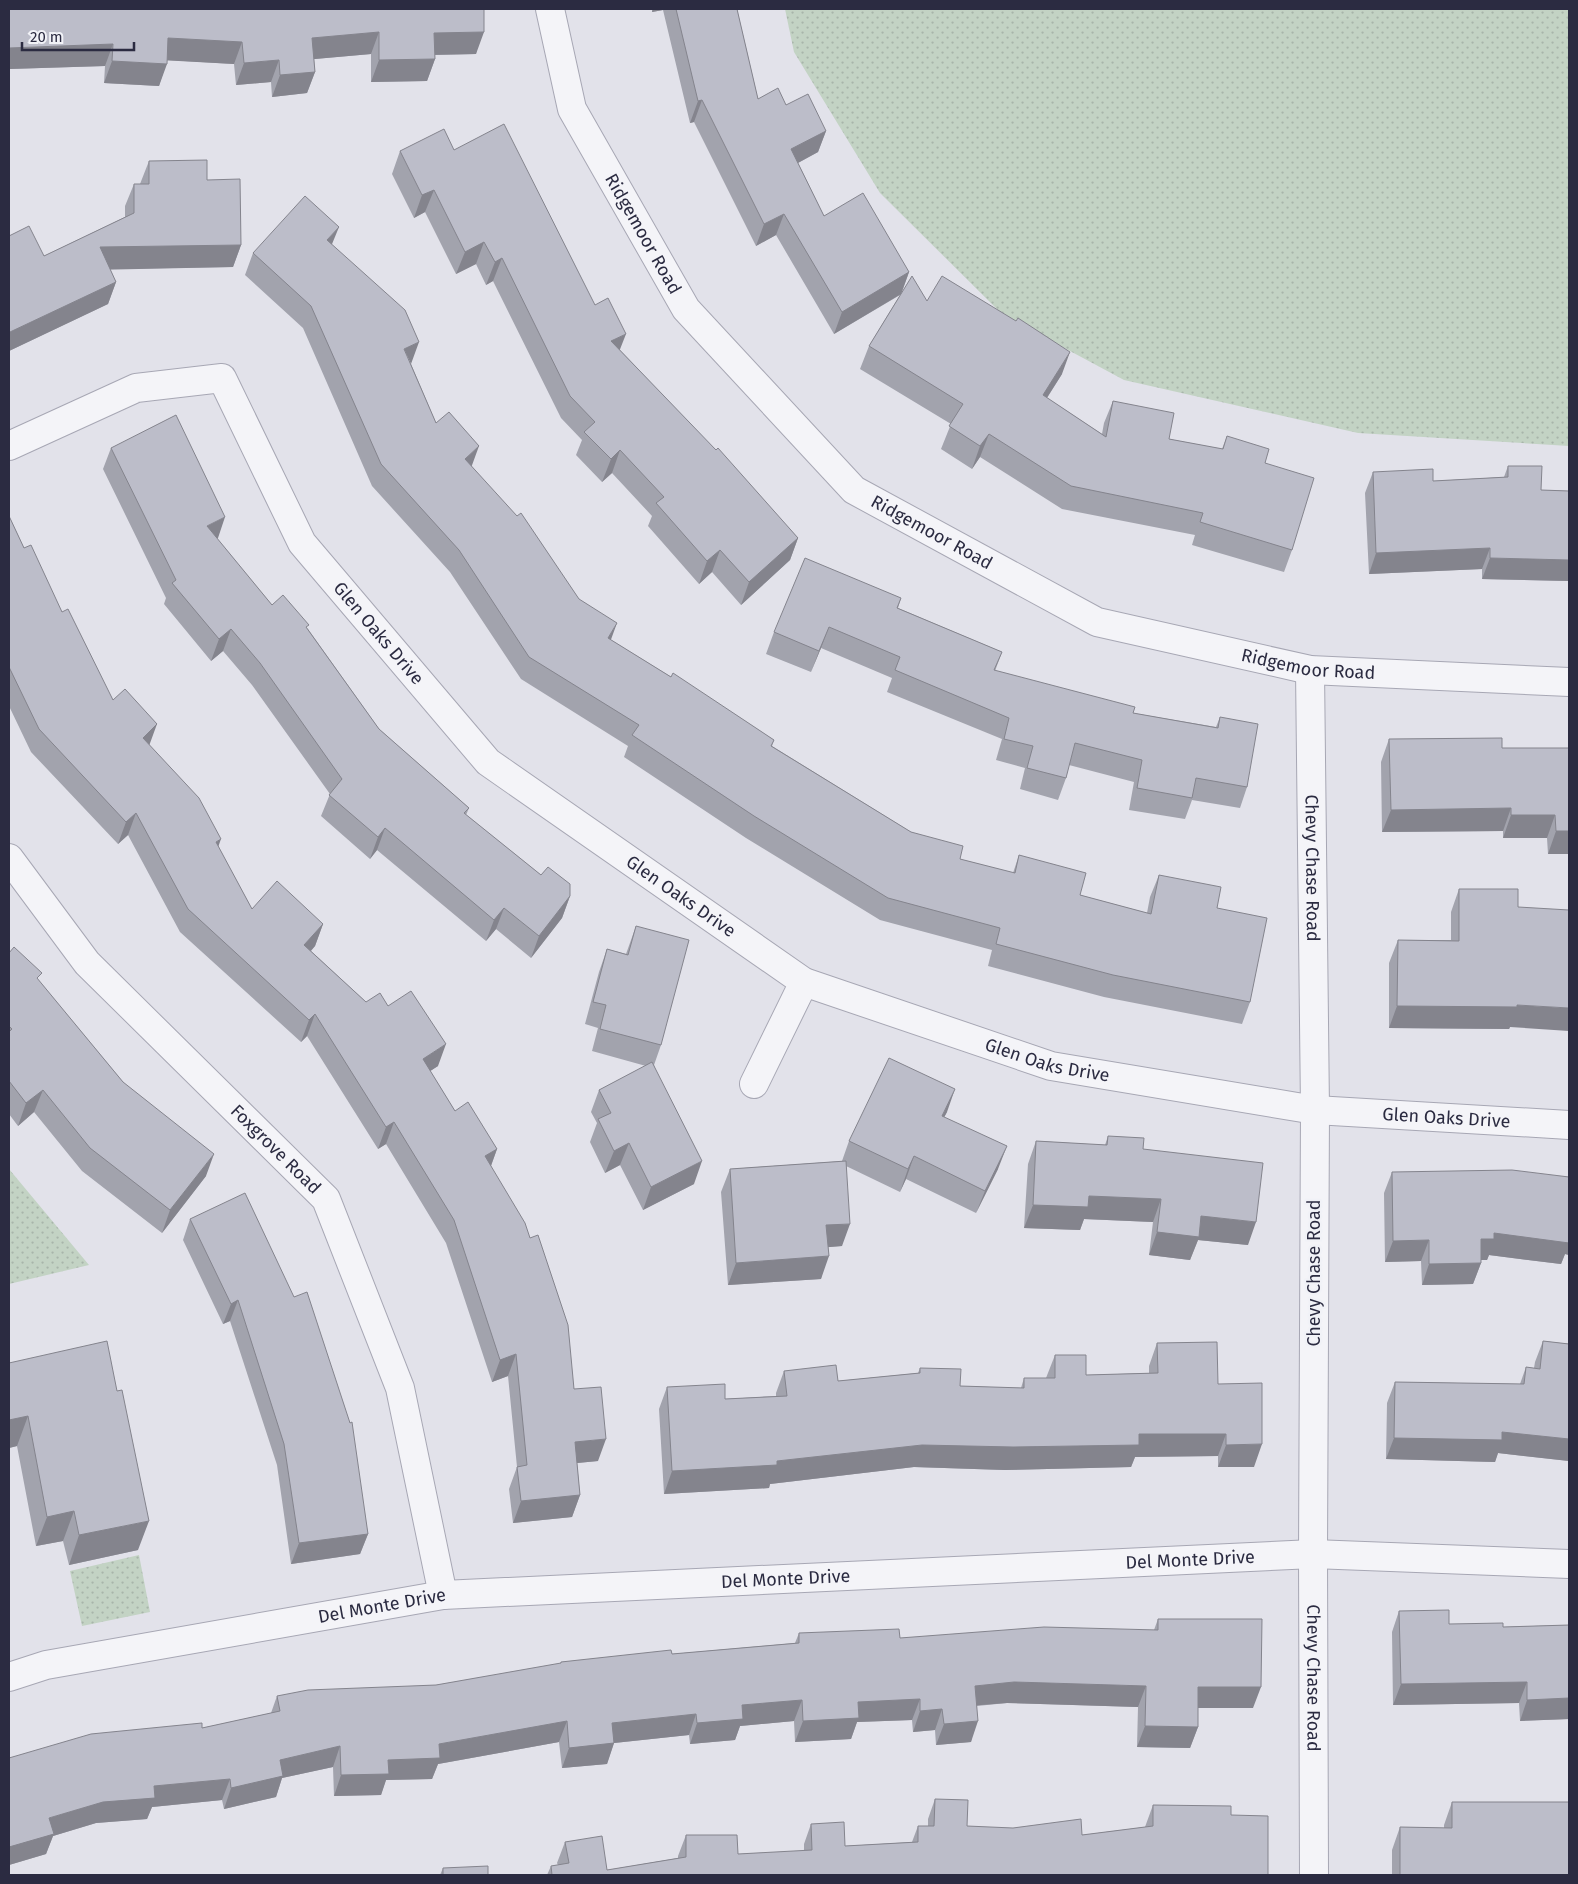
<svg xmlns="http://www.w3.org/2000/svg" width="1578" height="1884" font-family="'Fira Sans',sans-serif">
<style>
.grass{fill:url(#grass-dots)}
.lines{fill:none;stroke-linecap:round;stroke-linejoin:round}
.minor-casing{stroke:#a7a7b4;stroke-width:30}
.minor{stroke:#f4f4f8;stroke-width:28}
.wall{fill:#a2a3ad}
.shaded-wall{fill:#84848d}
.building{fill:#bcbdc9;stroke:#84848d}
.labels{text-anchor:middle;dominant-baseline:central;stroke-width:5;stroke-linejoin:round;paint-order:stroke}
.street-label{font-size:18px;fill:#2b2b41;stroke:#f1f2f7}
</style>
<defs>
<pattern id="grass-dots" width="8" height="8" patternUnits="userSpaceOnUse" patternTransform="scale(1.25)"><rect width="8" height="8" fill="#c3d3c4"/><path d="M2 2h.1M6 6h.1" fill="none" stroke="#a8b5aa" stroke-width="1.8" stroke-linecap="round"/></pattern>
</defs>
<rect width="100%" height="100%" fill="#e2e2ea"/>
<path class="grass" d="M785,9h784v437l-211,-13 -234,-53 -121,-65 -123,-122 -86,-141z
M9,1169l80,96 -80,19z
M139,1555l11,57 -68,14 -12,-55z"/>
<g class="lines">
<g class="minor-casing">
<g id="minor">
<path id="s1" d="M550,9l22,100 114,200 168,181 243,132 213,48 259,12"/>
<path id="s2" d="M9,446l127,-58 86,-10 80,165 186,219 316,220 247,84 264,44 254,15"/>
<path id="s3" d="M1310,670l5,440 -2,444 1,321"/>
<path id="s4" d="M9,858l78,105 239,236 74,189 43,207"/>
<path d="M754,1084l50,-102"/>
<path id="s5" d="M9,1677l37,-12 397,-70 870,-41 256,10"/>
</g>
</g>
<use href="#minor" class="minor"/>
</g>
<path class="wall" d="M9,9h475l-8,45 -41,1v4l-8,22 -56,1v-28l-57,5 1,13 -8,21 -35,4 -1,-15 -35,3 -2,-21 -67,-4 -8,26 -55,-3 1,-17 -96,3z
M652,9h85l21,90 28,6 40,26 -8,21 -20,11 26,53 85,56 -7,20 25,9 135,73 -15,24 55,36 2,-11 9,-22 56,38 53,10 5,-13 38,27 27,87 -8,22 -92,-27 3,-10 -133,-26 -82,-52 -8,12 -31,-20 10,-25 -91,-55 9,-23 31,-51 -66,39 -58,-99 -20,11 -62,-124 -4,1 -27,-113 -11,2z
M454,150l141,155 25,45 178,188 -8,22 -49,45 -29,-33 -13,12 -51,-58 4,-10 -40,-43 -10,9 -26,-27 6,-15 -21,-22 -68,-137 -7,4 -10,-21 -20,10 -31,-62 -11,6 -22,-44 8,-23z
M149,161l58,19 34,65 -8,22 -123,2 6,13 -8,22 -99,47v-115l35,20 81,-39v-11l9,-22h6z
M332,245l79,119 25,59 36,44 139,173 163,100 -2,6 139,86 49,27 53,14 6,-18 61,40 67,18 3,-16 9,-22 58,33 33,94 -8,22 -138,-27 -116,-31 4,-16 -112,-30 -134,-82 -122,-81 4,-11 -107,-67 -71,-107 -78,-86 -69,-158 -58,-53 8,-22z
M111,448l107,90 -1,1 55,66 36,24 71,100 90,79 -3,7 75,60 29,21 -8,22 -31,40 -35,-29 -10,12 -109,-91 -7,9 -49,-43 9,-22 -78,-109 -29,-34 -12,10 -47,-57 2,-6 -63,-129z
M1508,466l33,24 28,1v90l-87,-2v-10l-113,5 -4,-81 8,-21 60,9 71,-4z
M9,516l15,32 38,64 51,88 36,45 69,102 34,62 71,15 -8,22 -4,5 55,51 22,4 50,60 -8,5 25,40 42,38 -6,17 83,223 24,72 -21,2 3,32 -8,22 -59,6 -4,-34 8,-22 -9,-91 -16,6 -46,-139 -60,-99 -8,5 -71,-113 -6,6 -121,-110 -52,-97 -10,9 -87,-92 -22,-46z
M901,598l-3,10 104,44 -7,19 138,42 83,14 4,-10 27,70 -7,21 -48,-8 -7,19 -56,-9 5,-28 -65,-17 -3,13 -8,22 -38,-11 5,-21 -29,-8 6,-21 -115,-47 5,-14 -71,-30 -10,24 -45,-18 8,-22z
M1389,739l113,9h67v106h-21l-1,-16h-44v-7l-121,1 -1,-70z
M1459,889l51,138 -1,2 -120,-1v-65l9,-23h53v-28z
M636,926l25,119 -7,20 40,119 -51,26 -23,-45 -15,8 -15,-31 7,-19 -6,-11 8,-22 47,-24 -54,-15 6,-23 -13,-4 14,-52 8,-23 19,5z
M9,953l30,28 84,101 83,94 -44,57 -80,-62 -48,-59 -16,14 -9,-12z
M947,1112l-3,5 54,52 -22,44 -70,-34 -6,13 -54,-26 -4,80 -14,1 -7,32 -93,6 -7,-93 9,-23 112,-8 7,-20z
M1108,1136l35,13 105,96 -50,-5 -8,20 -41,-5 4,-33 -69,-3 -4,11 -56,-2 4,-64 8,-23 69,4z
M1392,1172l177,5v78l-4,-1 -4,10 -72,-9 -2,5h-6v3l-8,21 -51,1 -1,-24 -36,1 -1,-69z
M190,1219l160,204 18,111 -8,20 -69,10 -14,-99 -47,-144 -7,3 -40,-84z
M1543,1341l26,3v117l-71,-8 -3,9 -109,-3 1,-56 8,-21 125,2 6,-17 8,1 1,-6z
M1157,1343l61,41 36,83h-36v-11l-83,1 -4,10 -126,3 -91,-3 -144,17 -1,4 -105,6 -5,-85 8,-22 58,12 51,-3v-3l8,-22 54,10 80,-8 2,-5 40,18 61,2 3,-10h22l9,-23 31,20 63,-2v-7z
M9,1363l129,187 -69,15 -6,-24 -27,5 -19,-100 -8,2z
M1399,1611l50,13 54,3 66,-2v94l-49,2 -1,-18 -126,2 -1,-73z
M1158,1619l95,89h-55v19l-8,21 -53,-1 1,-40 -131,-4 -30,3 -6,36 -35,3 -1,-15 -22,2 -1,-12 -55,2 -6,17 -56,3 -1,-21 -54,5 -5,14 -45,4 -1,-9 -75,8 -7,21 -45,4 -3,-26 -121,22 -6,15 -46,1 -5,15 -47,1 -1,-29 -51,11 -6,19 -52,12 -2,-9 -70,7 -5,12 -51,4 -43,13 -7,18 -37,11 193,-137 69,-15 6,-17 159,-11 124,-21 1,-2 111,-8 123,-11 4,-10 101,5 254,-8z
M935,1799l32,27 115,9 63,-8 8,-22 78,10 37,60h-721l4,-9 7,-1 -1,-2 8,-21 42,28 71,-12v-2l8,-21 52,19 66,-3v-7l7,-20 34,22 67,-4 6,-16h10v-7z
M1452,1802l117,73h-177v-25l8,-23 44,1v-3z
M443,1868l45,7h-48z"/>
<path class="shaded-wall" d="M653,9h11l-1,1 -11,2z
M379,32l-8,22 -67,6 8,-22z
M484,32l-8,22 -50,1 8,-22z
M168,38l74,4 -8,22 -74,-4z
M113,44l-8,22 -96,3v-21z
M435,59l-8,22 -56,1 8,-22z
M279,60l-8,22 -35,3 8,-22z
M112,61l55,3 -8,22 -55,-3z
M315,72l-8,21 -35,4 8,-22z
M702,100l-8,22 -4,1 8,-22z
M826,131l-8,21 -35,19 8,-22z
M434,190l-9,22 -11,6 8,-23z
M784,214l-8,21 -20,11 8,-22z
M339,227l-9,22 -3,-9z
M484,242l-8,22 -20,10 9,-22z
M241,245l-8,22 -142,3 9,-23z
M502,258l-9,23 -7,4 9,-23z
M909,272l-8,22 -67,40 8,-22z
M116,282l-8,22 -99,47v-17l1,-2z
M626,334l-9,23 -6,-16z
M419,342l-8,22 -7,-15z
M1070,352l-8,22 -28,44 9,-23z
M989,434l-9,23 -8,12 8,-23z
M479,446l-8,22 -6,-9z
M620,450l-8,23 -10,9 9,-23z
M225,517l-7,21 -19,10 8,-22z
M798,538l-8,22 -49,45 8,-23z
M1490,548l-8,21 -113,5 7,-21z
M720,550l-8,22 -13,12 8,-23z
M1490,558l79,2v21l-87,-2z
M617,623l-8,22 -1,-7z
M829,627l-8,21 -10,24 8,-21z
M231,629l-8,22 -12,10 8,-22z
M157,724l-8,22 -6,-8z
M1511,808l-8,23 -121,1 9,-22z
M136,813l-8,22 -10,9 8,-22z
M1511,815h44l-8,23h-44z
M385,828l-8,22 -7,9 8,-22z
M1556,831h13v23h-21z
M221,839l-8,22 3,-19z
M570,896l-8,22 -31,40 8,-22z
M504,908l-8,21 -10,12 8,-21z
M323,924l-8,22 -19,21 8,-22z
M1517,1005l52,3v23l-59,-4 -1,2 -120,-1 8,-22z
M315,1014l-8,22 -6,6 8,-22z
M446,1044l-8,22 -23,15 8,-22z
M955,1089l-8,23 -14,26 9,-22z
M43,1090l-9,22 -16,14 8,-23z
M394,1122l-8,22 -8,5 8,-22z
M629,1143l-9,22 -15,8 9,-22z
M1007,1146l-9,23 -22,44 9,-22z
M497,1149l-8,22 -4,-15z
M214,1154l-8,22 -44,57 8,-23z
M914,1156l-8,23 -6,13 8,-23z
M702,1161l-8,23 -51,26 8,-23z
M1089,1196l72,3 -8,23 -69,-3 -4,11 -56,-2 9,-23z
M1201,1216l55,6 -8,23 -50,-5 -8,20 -41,-5 8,-23z
M850,1224l-8,22 -24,2 8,-23z
M1494,1233l75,3v19l-4,-1 -4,10 -72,-9 -2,5h-14l8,-21z
M1429,1240l-8,21 -36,1 8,-21z
M829,1256l-8,23 -93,6 8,-22z
M1481,1263l-8,21 -51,1 7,-21z
M238,1300l-8,21 -7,3 8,-20z
M516,1354l-8,22 -16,6 8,-22z
M28,1416l-11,30 -8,2v-28z
M1502,1432l67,7v22l-71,-8 -3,9 -109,-3 8,-21z
M1139,1434h87l-8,22 -83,1 -4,10 -126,3 -91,-3 -144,17 -1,4 -105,6 8,-23 105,-10 145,-16z
M606,1439l-8,22 -31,3 8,-22z
M1262,1444l-8,23h-36l8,-22z
M580,1495l-8,22 -59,6 8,-22z
M74,1511l-11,30 -27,5 11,-29z
M149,1521l-11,29 -69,15 10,-30z
M368,1534l-8,20 -69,10 8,-21z
M1014,1682l132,4 -8,21 -131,-4 -39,3 7,-20z
M1527,1682l-8,21 -126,2 8,-21z
M1198,1687h63l-8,21h-63z
M1569,1698v21l-49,2 7,-21z
M920,1699l-8,21 -55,2 -6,17 -56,3 8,-21 55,-19z
M802,1700l-8,21 -54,5 -5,14 -45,4 7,-21 45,-18z
M942,1709l-7,21 -22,2 7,-21z
M696,1714l-7,21 -75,8 -7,21 -45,4 7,-20 43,-25z
M567,1721l-8,21 -121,22 -6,15 -46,1 -5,15 -47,1 7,-21 47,-15 51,-16z
M978,1721l-7,21 -35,3 8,-21z
M1145,1726l53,1 -8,21 -53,-1z
M340,1746l-7,21 -51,11 -6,19 -52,12 7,-21 49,-28z
M230,1779l-8,21 -70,7 -5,12 -51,4 -43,13 -7,18 -37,11v-18l40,-29 105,-32z"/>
<path class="building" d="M9,9h475v23l-50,1 1,26 -56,1v-28l-67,6 3,34 -35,3 -1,-15 -35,3 -2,-21 -74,-4 -1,26 -55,-3 1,-17 -104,4z
M676,9h61l21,90 20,-11 8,17 22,-11 18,37 -35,18 33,67 39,-23 46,79 -67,40 -58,-98 -20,10 -62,-124 -4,1z
M504,124l91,181 13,-7 18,36 -15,7 105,109 2,-2 80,90 -49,44 -29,-32 -13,11 -51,-58 8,-6 -44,-47 -9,9 -27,-27 11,-10 -25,-26 -68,-138 -7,4 -11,-20 -19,10 -31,-62 -12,5 -22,-44 44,-22 10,21z
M207,160v20l33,-1 1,66 -141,2 16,35 -106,50 -1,-1v-95l20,-10 15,30 90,-43v-29h15v-23z
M305,196l34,31 -12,13 78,70 14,32 -15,7 32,74 13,-11 30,34 -14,13 52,57 4,-3 58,86 38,24 -9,15 63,39 2,-4 101,67 -3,6 140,86 52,14 -3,13 55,14 4,-18 67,18 -6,22 71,19 8,-39 62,12 -4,21 50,10 -17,84 -137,-27 -117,-31 4,-16 -112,-30 -134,-82 -122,-81 7,-10 -110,-68 -70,-107 -78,-86 -70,-158 -58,-53z
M912,276l15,25 15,-25 74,45 2,-3 52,34 -27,43 63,42 7,-36 61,12 -5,26 54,10 4,-13 42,13 -4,14 49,15 -22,72 -92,-28 3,-9 -132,-27 -82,-52 -9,12 -31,-20 14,-22 -94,-58z
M176,415l49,102 -18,9 65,79 11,-10 26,30 -3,2 73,102 90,79 -5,5 77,62 7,-8 22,17v12l-31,40 -35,-28 -10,12 -109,-92 -7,9 -49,-42 13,-16 -82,-116 -29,-34 -12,10 -47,-56 4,-3 -65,-132z
M1508,466h34l-1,24 28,1v69l-79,-2v-10l-114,5 -3,-81 60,-3v12l75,-4z
M9,516l15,32 7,-3 31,67 6,-3 45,91 12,-11 32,35 -14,14 56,60 22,41 -5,3 36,67 25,-28 46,43 -19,21 62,57 14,-9 8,13 23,-15 35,53 -23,15 32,52 13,-9 29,47 -12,7 40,67 5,15 8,-3 30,90 6,64 27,-2 5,52 -31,3 5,53 -59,6 -4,-34 10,-2 -11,-111 -16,6 -46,-140 -60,-98 -8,5 -71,-113 -6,6 -121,-111 -52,-96 -10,9 -87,-93 -30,-62z
M805,558l96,40 -4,10 105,44 -8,18 141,37 -2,6 85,15 2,-11 38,7 -11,63 -51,-9 -4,20 -55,-10 5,-28 -67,-17 -9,35 -39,-10 6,-22 -29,-7 5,-21 -114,-48 5,-13 -71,-30 -10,24 -45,-19z
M1502,738v10h67v83h-13l-1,-16h-44v-7l-120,2 -2,-71z
M1459,889h59v18l51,3v98l-52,-3v2l-120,-1 1,-66 61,1z
M636,926l53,14 -28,105 -61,-16 6,-24 -13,-3 14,-53 21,6z
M14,947l28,26 -5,5 86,104 91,72 -44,56 -80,-62 -47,-58 -17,13 -17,-22v-49l3,-3 -3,-3v-73z
M889,1058l66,31 -13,27 65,30 -22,45 -71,-35 -6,13 -59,-28z
M652,1062l50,99 -51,26 -22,-44 -15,8 -16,-32 13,-6 -12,-23z
M1108,1136l36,2 -1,11 120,14 -7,59 -55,-6 -2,21 -42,-5 4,-33 -72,-3 -1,11 -55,-2 3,-64 71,4z
M846,1161l4,63 -24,1 3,31 -93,7 -6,-94z
M1512,1170l57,7v66l-75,-10v6h-13v24l-52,1v-24l-36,1 -1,-69z
M245,1193l49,104 13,-5 43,131 2,-1 16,112 -69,9 -15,-99 -46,-144 -7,4 -41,-85z
M107,1341l10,50 5,-1 27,131 -70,14 -5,-24 -27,6 -19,-101 -19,4v-57z
M1543,1341l26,3v95l-67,-7v8l-108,-2 1,-56 129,2 2,-17 14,2z
M1217,1342l1,42 44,-1v61l-36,1v-11h-87v11l-126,2 -91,-2 -145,16v4l-105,6 -5,-84 58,-3v15l62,-3 -3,-25 52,-6 2,16 82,-8v-5l41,1 -1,17 64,2v-10h31v-23h31v20l72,-2 -1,-30z
M1449,1610v14l54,-1v4l66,-2v73l-42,2v-18l-126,2 -2,-73z
M1158,1619h104l-1,68h-63v40l-53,-1 1,-40 -132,-4 -39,4 3,35 -34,3 -2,-15 -22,2v-12l-62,3 1,16 -56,3 -1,-21 -60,5 1,14 -46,4 -1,-9 -84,9 2,20 -45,5 -2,-27 -128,23 1,14 -52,2 1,14 -48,1 -1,-29 -60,14 3,16 -52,12 -1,-9 -76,7 1,12 -52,4 -54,16 5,16 -45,13v-89l82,-24 111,-11v5l78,-17 -3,-15 31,-6 128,-5 125,-22v-1l110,-12 1,4 127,-11v-10l100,-4 1,9 144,-11 114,3z
M935,1799l33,1 -1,26 46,2 68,-9 1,16 71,-9v-21l78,1v9l37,1v59h-719h3l-1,-9 18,-3 -4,-21 37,-6 5,34 79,-13v-22h51l1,19 74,-4 -1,-26 33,-2 1,24 73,-4v-16h16z
M1452,1802h117v73h-169v-48l52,1z
M488,1866v9h-45v-7z"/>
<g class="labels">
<g class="street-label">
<text stroke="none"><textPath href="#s1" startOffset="246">Ridgemoor Road</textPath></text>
<text stroke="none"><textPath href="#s1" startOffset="668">Ridgemoor Road</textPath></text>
<text stroke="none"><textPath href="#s2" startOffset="528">Glen Oaks Drive</textPath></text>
<text stroke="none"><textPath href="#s1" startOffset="1072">Ridgemoor Road</textPath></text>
<text stroke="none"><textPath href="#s3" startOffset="198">Chevy Chase Road</textPath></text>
<text stroke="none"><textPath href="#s2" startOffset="932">Glen Oaks Drive</textPath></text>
<text stroke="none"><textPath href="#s2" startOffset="1338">Glen Oaks Drive</textPath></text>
<text stroke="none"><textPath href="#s2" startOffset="1742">Glen Oaks Drive</textPath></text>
<text stroke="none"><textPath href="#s4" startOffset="396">Foxgrove Road</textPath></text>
<text transform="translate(1314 1273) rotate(-90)">Chevy Chase Road</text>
<text stroke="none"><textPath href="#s5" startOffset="1190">Del Monte Drive</textPath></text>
<text stroke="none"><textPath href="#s5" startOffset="785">Del Monte Drive</textPath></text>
<text stroke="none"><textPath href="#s5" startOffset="380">Del Monte Drive</textPath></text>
<text stroke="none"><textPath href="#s3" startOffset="1008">Chevy Chase Road</textPath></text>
</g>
</g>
<rect width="1578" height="1884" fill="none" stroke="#2b2b41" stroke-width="20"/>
<path d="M22 42v8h112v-8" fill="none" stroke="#2b2b41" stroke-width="2.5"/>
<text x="30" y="42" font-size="15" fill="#2b2b41" stroke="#f1f2f7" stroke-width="4" paint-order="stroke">20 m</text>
</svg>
